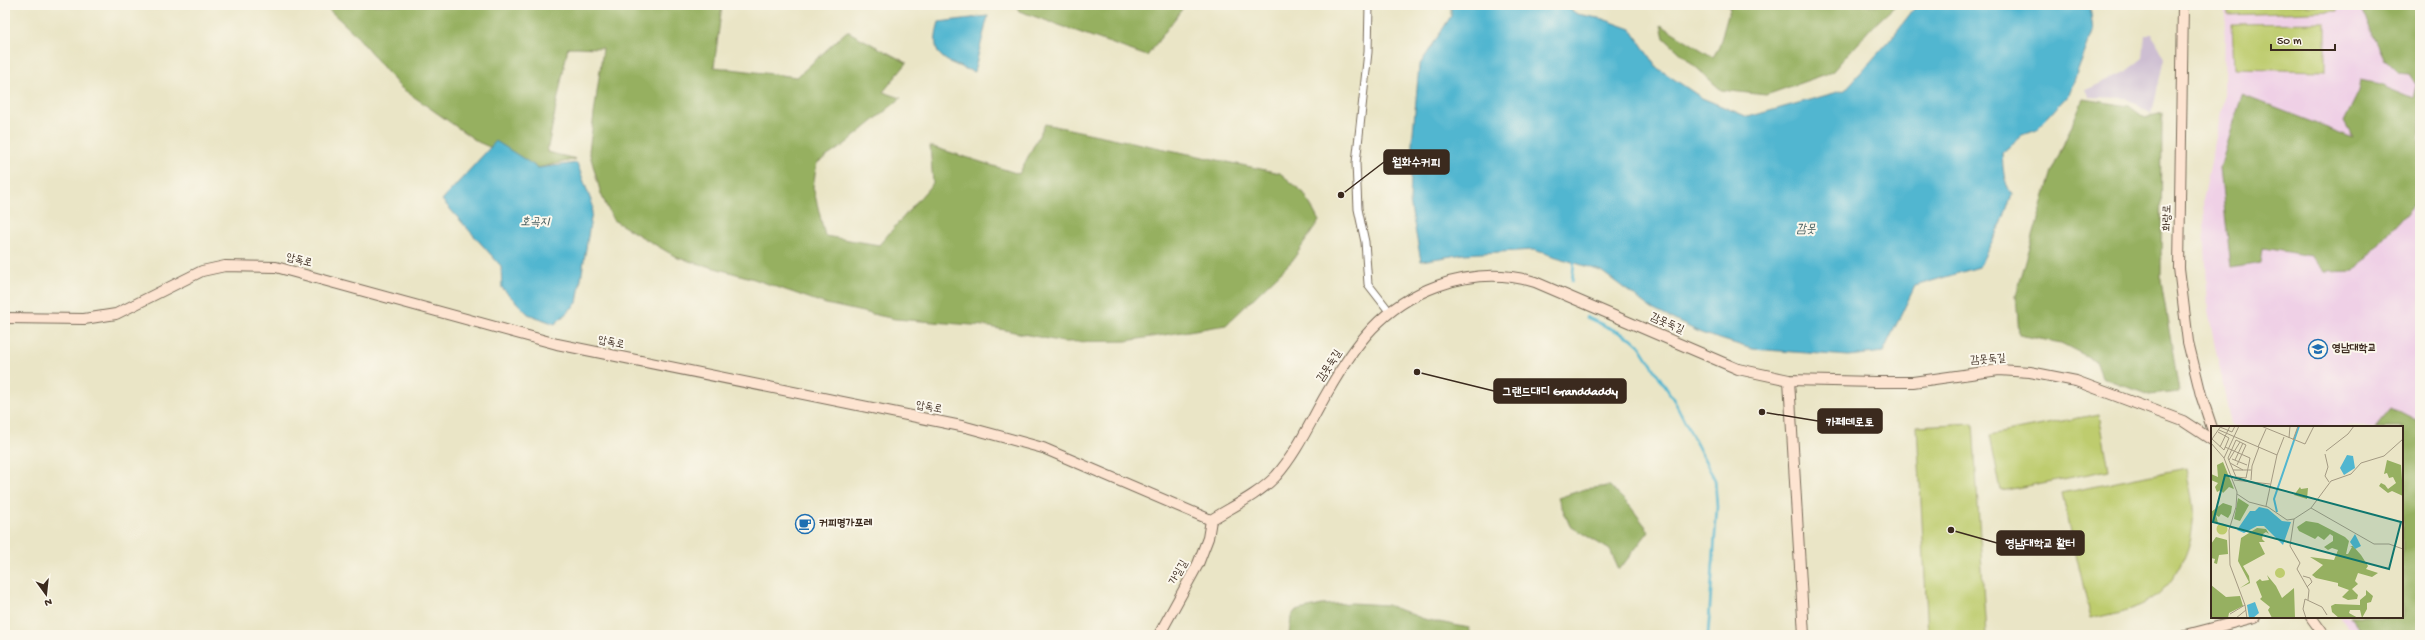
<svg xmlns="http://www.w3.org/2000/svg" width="2425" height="640" font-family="'Gochi Hand','Poor Story',sans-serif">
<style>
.built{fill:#efd0e6}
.industrial{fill:#cdbed2}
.green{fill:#becc6e;stroke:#7c7b46}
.forest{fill:#96b061;stroke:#686d40}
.water{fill:#51b6d0;stroke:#467077}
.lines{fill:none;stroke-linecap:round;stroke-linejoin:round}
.stream{stroke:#51b6d0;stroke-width:2.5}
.street-casing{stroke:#786b59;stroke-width:9}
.secondary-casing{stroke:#786b59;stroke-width:12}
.street{stroke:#fff;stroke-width:7}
.secondary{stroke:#fde4d1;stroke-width:10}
.labels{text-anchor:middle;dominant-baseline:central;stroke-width:4;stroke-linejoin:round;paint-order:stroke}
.street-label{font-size:11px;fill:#3b2a1e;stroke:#fbf7ec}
.poi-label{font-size:11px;font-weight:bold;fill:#3b2a1e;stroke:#fbf7ec;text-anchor:start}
.water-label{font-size:12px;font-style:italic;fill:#435b5c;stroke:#fbf7ec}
.inset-river{fill:none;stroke:#51b6d0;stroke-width:2}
.inset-road{fill:none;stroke:#a49a83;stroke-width:1}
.view{fill:#0f766e;fill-opacity:0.15;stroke:#0f766e;stroke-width:2}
.inset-edge{fill:none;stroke:#3b2a1e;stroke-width:2}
.leader{fill:none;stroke:#3b2a1e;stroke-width:1.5}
.callout-dot{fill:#3b2a1e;stroke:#fbf7ec;stroke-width:1.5}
.callout{fill:#3b2a1e;stroke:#3b2a1e;stroke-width:1.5}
.callout-label{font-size:12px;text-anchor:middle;font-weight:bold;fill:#fff}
</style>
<rect width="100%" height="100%" fill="#fbf7ec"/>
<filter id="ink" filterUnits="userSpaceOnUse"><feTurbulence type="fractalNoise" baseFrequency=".025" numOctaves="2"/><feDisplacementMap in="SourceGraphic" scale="8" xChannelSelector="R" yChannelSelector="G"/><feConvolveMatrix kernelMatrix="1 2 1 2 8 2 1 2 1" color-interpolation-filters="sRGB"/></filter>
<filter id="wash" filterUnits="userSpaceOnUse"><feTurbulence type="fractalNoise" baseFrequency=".012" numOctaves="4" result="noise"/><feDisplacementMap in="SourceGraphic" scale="16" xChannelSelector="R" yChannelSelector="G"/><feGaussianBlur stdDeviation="0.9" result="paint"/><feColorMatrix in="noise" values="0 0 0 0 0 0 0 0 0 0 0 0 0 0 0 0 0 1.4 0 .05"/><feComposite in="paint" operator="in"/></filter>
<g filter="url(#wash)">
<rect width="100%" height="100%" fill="#eae5c6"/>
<path class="built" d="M2225,5h195v630h-67l-13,-18h62v-190h-170l-1,-2 -23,-114 -5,-110 21,-104z"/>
<path class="industrial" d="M2145,34h6l13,24 -12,56 -27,-16 -36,-1 -3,-7 39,-18 18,-14z"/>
<path class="green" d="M2228,5h109v6l-109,4z
M2325,23v48l-91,-2 -2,-45z
M2099,414l10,56 -108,21 -11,-56z
M1973,423l13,212h-58l-11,-209z
M2186,468c2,13 6,26 7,39 3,36 -15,77 -46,95 -16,9 -38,12 -56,17l-29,-126z"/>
<path class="forest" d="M324,5h398l-8,62 83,10 50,-46 60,32 -24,29 18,6 -57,47 -27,18 -4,24 12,49 54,9 54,-62 -3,-37 89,28 26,-50 235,49 24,20 15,28 -27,40 -66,64 -100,16 -63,1 -78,-16 -90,-7 -69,-15 -75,-26 -73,-20 -65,-38 -12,-26 -12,-43 14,-103 -35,-1 -21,105 29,7 -38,9 -60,-26 -78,-55 -44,-52z
M1016,5h169l-38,51 -128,-45z
M1728,5h168l-27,25 -37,42 -66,23 -45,-5 -57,-52 -3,-13 52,32 6,-10 11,-39z
M2359,5h61v193l-66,73 -29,1 -14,-16 -48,-8 -2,15 -30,5 -11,-100 22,-73 111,43 -9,-16 15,-31 2,-11 19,4 34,14 3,-12 -8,-12 -11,-1 -13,-13z
M2083,99l46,7 16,12 17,-5 -1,167 18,112 -30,3 -47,-18 -6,-16 -35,-18 -42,-8 -3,-40 36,-124z
M2391,408l29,15v212h-56l-13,-18h51v-190h-27z
M1610,486l20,20 19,25 -30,39 -9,-20 -40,-24 -12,-28 27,-9z
M1351,603l36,2 37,14 45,9 2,7h-182l2,-18 4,-6 27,-6z"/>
<path class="water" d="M1451,5h113l13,9 26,5 28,10 25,38 46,31 46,19 97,-27 44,-49 28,-36h173l3,26 -24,63 -33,36 -14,5 -20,18c1,14 1,29 10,41l-10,28 -23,45 -64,19 -32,66 -34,4 -97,-7 -51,-16 -49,-24 -51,-38 -67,-21 -70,4 -43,7 -11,-59 2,-58 7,-78 32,-50z
M988,16l-14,56c-29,-11 -46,-14 -35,-50z
M496,141l42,27 39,-5 16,43 -16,97 -22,21 -27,-10 -26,-26 -1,-22 -59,-66z"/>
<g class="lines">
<path class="stream" d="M1572,281l2,-18
M1586,317l45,21 9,8 35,56 40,78 2,27 -9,128"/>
</g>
</g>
<g filter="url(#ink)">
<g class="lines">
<g class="street-casing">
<path id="street" d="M1369,5l-1,47 -12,111 2,46 7,33 3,42 21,27"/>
</g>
<g class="secondary-casing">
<path id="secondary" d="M2183,5l-4,263 9,74 13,53 11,33
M5,318l79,1 32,-5 86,-43 23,-5 51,1 281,77 409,83 77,21 168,72
M1789,380l15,255
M1211,520c21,-13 48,-26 65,-44 22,-25 34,-54 51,-83 28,-49 55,-87 110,-107 33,-12 64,-14 98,-4l203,87 51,11 87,2h37l86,-12 31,2 46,9 107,40 29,19
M2311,617l13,18
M1159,635l39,-71 10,-26 3,-18
M2186,635l69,-18"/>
</g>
<use href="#street" class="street"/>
<use href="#secondary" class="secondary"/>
</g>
</g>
<defs>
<g id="university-ring" transform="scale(1)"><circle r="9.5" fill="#fbf7ec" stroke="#1f6fb2" stroke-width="1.5"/><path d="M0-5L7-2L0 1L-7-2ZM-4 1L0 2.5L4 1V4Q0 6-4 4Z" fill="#1f6fb2"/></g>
<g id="cafe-ring" transform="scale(1)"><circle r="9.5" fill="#fbf7ec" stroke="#1f6fb2" stroke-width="1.5"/><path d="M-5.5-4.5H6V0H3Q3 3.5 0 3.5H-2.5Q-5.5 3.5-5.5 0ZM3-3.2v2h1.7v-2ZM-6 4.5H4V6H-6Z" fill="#1f6fb2"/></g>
</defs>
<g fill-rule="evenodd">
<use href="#university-ring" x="2318" y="349"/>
<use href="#cafe-ring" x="805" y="524"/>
</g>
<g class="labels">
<g class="street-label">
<text transform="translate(2168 218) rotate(-89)">화랑로</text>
<text transform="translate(299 261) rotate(15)">압독로</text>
<text transform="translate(1667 324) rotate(24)">감못둑길</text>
<text transform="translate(611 343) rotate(12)">압독로</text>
<text transform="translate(1988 360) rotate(-4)">감못둑길</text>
<text transform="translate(1330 366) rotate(-57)">감못둑길</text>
<text transform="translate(929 408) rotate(11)">압독로</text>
<text transform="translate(1179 573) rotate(-61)">가일길</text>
</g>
<g class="poi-label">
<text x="2332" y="349">영남대학교</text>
<text x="819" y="524">커피명가포레</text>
</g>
<g class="water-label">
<text x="535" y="223">호곡지</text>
<text x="1806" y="230">감못</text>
</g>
</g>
<g transform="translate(2211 426)">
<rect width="192" height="192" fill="#eae5c6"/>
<path d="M5.5 103a5.5 5.5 0 1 1 11 0a5.5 5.5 0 1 1-11 0ZM64 147a5 5 0 1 1 10 0a5 5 0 1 1-10 0Z" fill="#becc6e"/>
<path d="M176,34l14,5 2,31 -11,-5 -4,2 -9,-7 2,-3 4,2 3,4 8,-6 -3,-6 -4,1 -2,-5 -3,1zM12,36l11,27 -5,-2 -6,6 -2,-3 -4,2 -2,-5 3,-4 -7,-3v-6l7,3 -1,-12zM89,61l1,2 7,-1 -1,11 -13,-4zM27,72l11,7 -9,16 -6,-2zM12,77l9,3 -1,7 -3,5 -7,-4 -2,3 -3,-2 2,8h-6l-1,-11zM95,95l12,2 27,14 4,4 -3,13h2l4,-7 -2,-1h3l8,9 7,11 -2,3 12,4 -6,4 -14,-4 -3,8 3,3 -6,5 6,6 -1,4 -9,1 -6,-3 7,-7 -11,-4v-3l-22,-5 -4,-3 11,-10 -13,-8 24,3 4,-10 -6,-2 -4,2 -4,-3 9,-6v-5l-3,-2 -6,6 -6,-4 -3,3 -16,-8 -2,-4zM46,102l9,1 3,5 -3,-2 -3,2 -1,5 3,3h-6l6,12 -22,12 6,10 1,7 -10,5 9,-6 -11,-21 3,-23zM5,111l11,3 1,14 -9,1 -2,9 -3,-1 1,-4 -4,-1v-14zM56,149l9,11 6,12 12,-10 1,30h-23l-4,-8 2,-3 -10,-8 2,-2 -6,-15 4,-3 2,2 7,-1zM0,159l15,12 14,-1 3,10 -14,7 -1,5h-17zM155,164l7,6 -2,6 -4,1v6l-5,9 -2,-8h-10l-1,3 9,5h-19l-7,-6 -1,-6 4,-2 25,1v-5l6,-5z" fill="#96b061"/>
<path d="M136,29l6,1 2,12 -11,7 -4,-7zM48,81l9,2 14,12 9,1 -8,23 -19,-19h-7l-13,7 -7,-3 13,-19h5zM144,108l6,12 -6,3 -5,-7zM44,176l4,11 -6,5h-4l-2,-13z" fill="#51b6d0"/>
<path class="inset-river" d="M66,86l-3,-13 25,-73"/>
<path class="inset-road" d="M50,0l44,18 9,-18M9,1l12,5 3,-6M8,4l58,25M7,6l11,6 -5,12 -12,-11 9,-13M78,12l1,-12M82,14l5,-14M0,17l13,15 13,34 -1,15 -7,23 1,35 15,40 2,13M35,19l-10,-5 -8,18 8,19 10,1 4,-20M9,21l10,-21M14,21l25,11M47,21l8,-18M115,25l22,-17 6,-8M114,28l3,13 -3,9 4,6M13,32l15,-32M21,33l15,6M18,34l11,-18M24,34l8,-17M19,37l13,7M26,39l9,-20M22,44h18M23,54l36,4M40,54l1,-14 7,-19M26,68l12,8 19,5 19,13 7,-1 17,-11M55,80l11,-51 7,-18M100,82l20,-27 20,-7 10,-11 23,-7 19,-17M100,82l63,36h15l14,5M83,93l-4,27 10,17 -3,6 12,21 -1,10M92,150l7,2 2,4 -5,5M19,188l15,-9M25,192l10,-8M95,192l-3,-9 2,-10 17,8 5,8"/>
<path class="view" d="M14,49l176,47 -12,47 -176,-47z"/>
<rect width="192" height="192" class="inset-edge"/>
</g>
<path class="leader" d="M1341 195L1384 162M1417 372L1494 391M1762 412L1818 421M1951 530L1997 543"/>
<g class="callout-dot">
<circle cx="1341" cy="195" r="4"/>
<circle cx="1417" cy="372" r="4"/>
<circle cx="1762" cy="412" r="4"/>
<circle cx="1951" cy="530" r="4"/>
</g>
<g class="callout">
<rect x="1384" y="150" width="65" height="24" rx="4"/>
<rect x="1494" y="379" width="132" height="24" rx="4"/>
<rect x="1818" y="409" width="64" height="24" rx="4"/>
<rect x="1997" y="531" width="87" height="24" rx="4"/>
</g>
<g class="callout-label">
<text x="1416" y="166">월화수커피</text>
<text x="1560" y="395">그랜드대디 Granddaddy</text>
<text x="1850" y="426">카페데로토</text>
<text x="2040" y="547">영남대학교 활터</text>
</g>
<rect width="2425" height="640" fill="none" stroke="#fbf7ec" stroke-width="20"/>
<g transform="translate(46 594) rotate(165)" stroke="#fbf7ec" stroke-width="3" paint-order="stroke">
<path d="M0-3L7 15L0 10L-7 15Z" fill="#3b2a1e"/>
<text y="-6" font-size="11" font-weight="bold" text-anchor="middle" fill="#3b2a1e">N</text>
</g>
<path d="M2271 44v6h64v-6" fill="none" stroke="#3b2a1e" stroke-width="2"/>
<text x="2277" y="44" font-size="12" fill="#3b2a1e" stroke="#fbf7ec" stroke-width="3" paint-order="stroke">50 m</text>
</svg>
